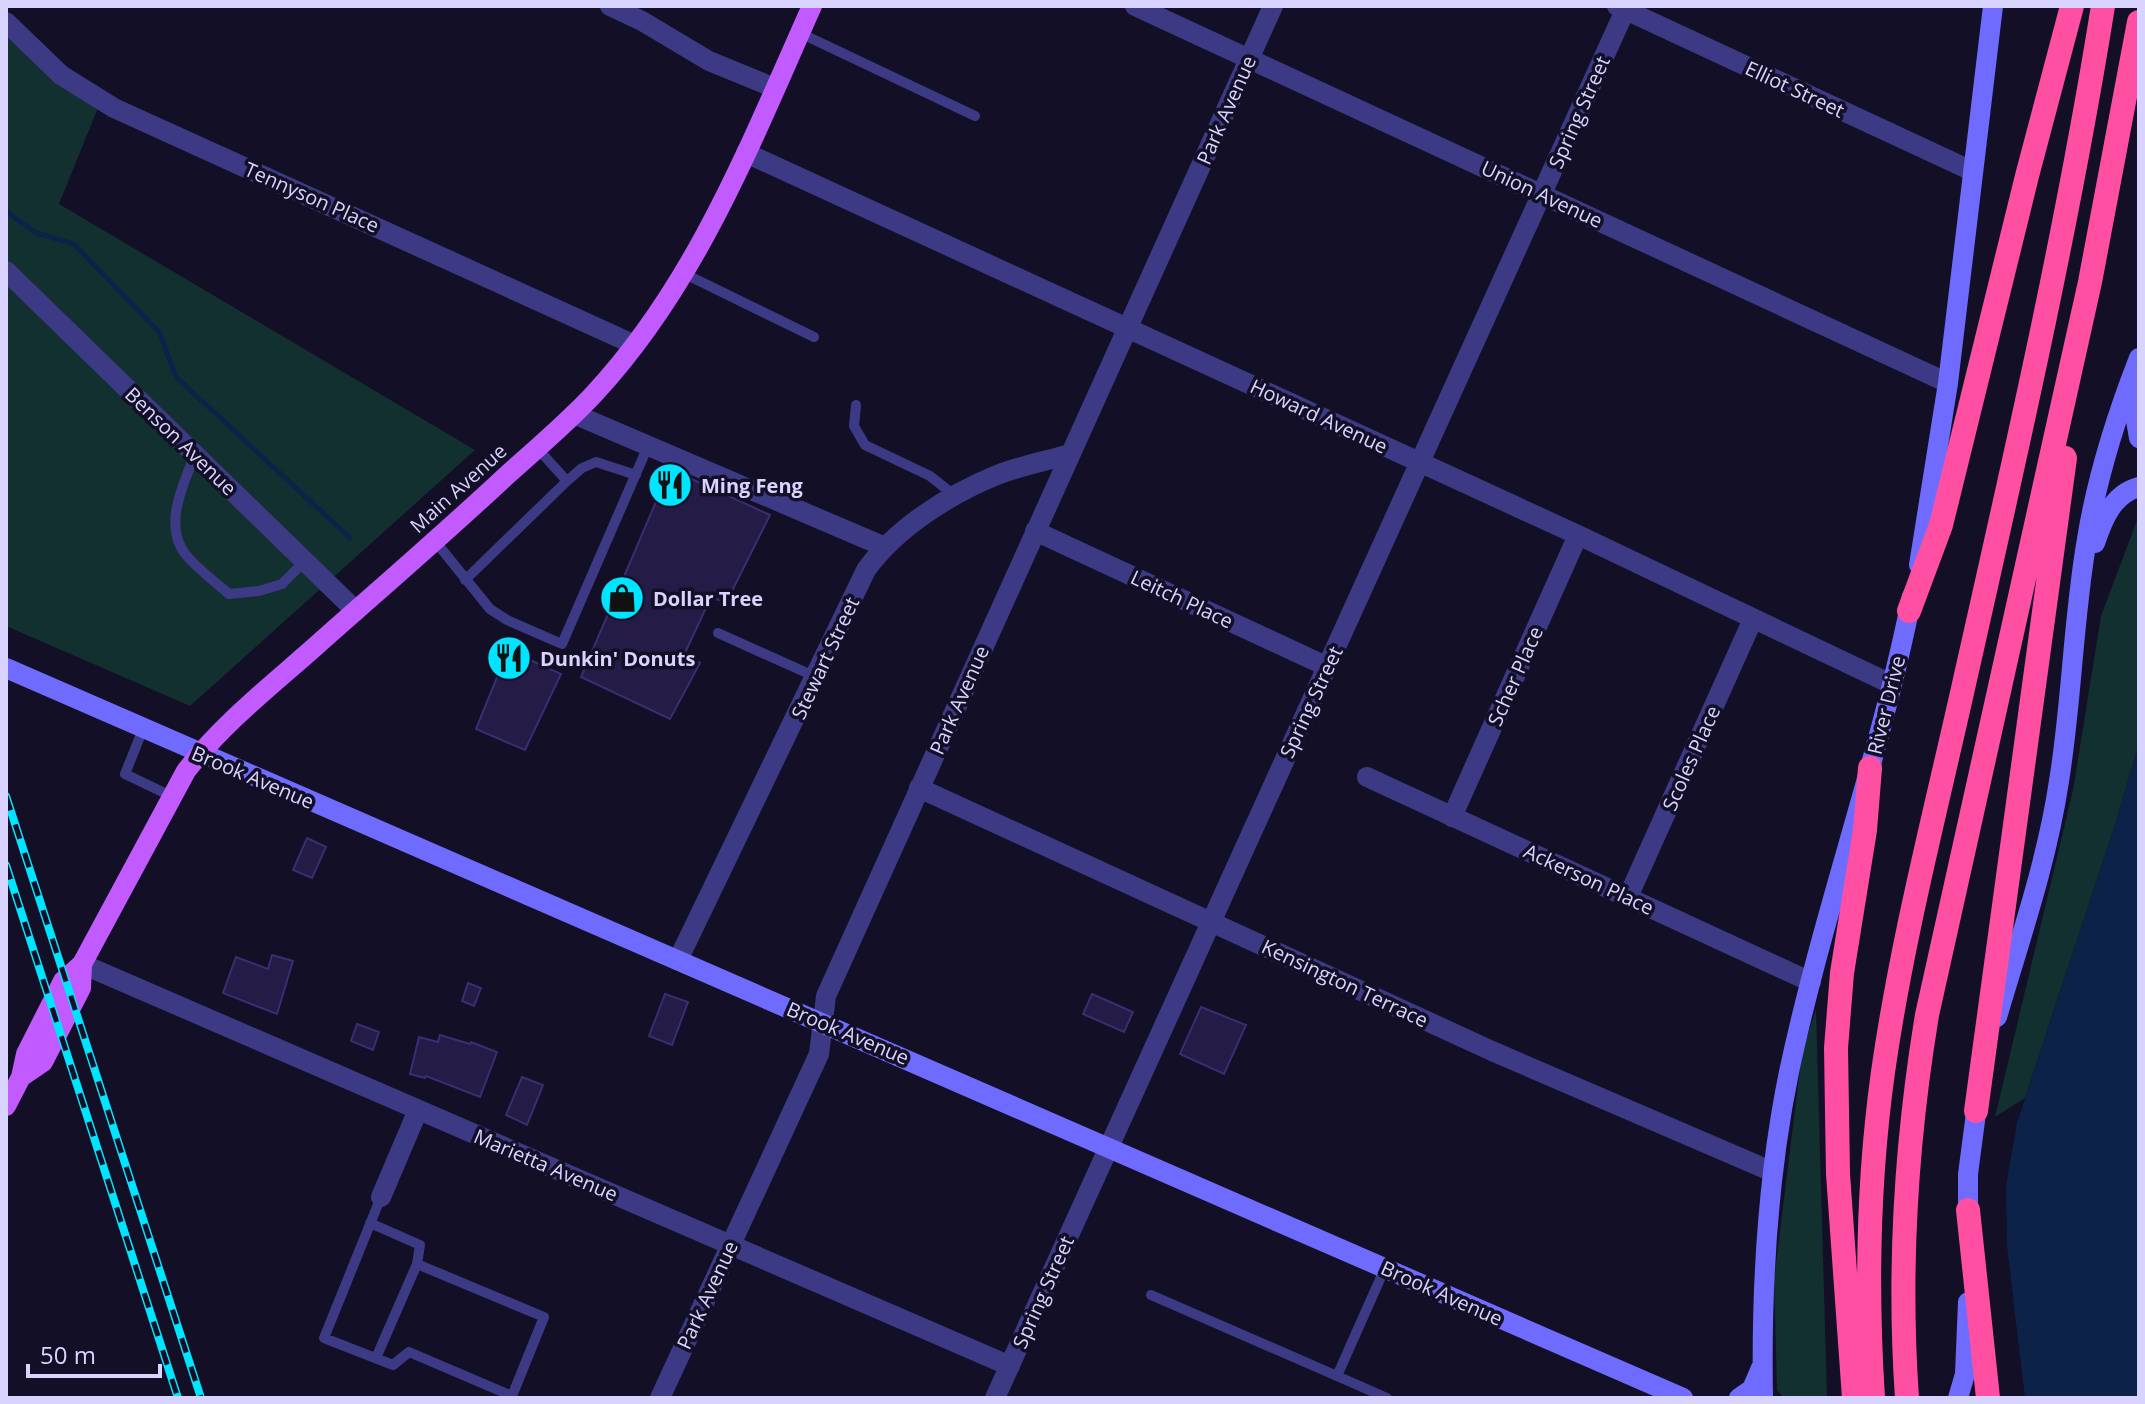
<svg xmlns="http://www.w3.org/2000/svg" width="2145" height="1404" font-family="'Open Sans',sans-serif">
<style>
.green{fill:#12302f}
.water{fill:#0c2248}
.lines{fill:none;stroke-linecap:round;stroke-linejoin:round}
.stream{stroke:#0c2248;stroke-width:5}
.building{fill:#241b47;stroke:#3b2d73;stroke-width:2}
.service{stroke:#3d3a85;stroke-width:10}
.minor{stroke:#3d3a85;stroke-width:20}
.secondary{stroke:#6f6bff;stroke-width:20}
.primary{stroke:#c25bff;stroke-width:20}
.motorway{stroke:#ff4fa3;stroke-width:24}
.rail-casing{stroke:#00e5ff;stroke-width:8}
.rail{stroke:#130f26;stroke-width:5;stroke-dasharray:15;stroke-linecap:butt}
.labels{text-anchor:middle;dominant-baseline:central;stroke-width:7;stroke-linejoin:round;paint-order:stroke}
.street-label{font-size:20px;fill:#d9d4ff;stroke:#130f26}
.poi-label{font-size:20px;font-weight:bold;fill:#d9d4ff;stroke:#130f26;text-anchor:start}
</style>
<rect width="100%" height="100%" fill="#130f26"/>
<path class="green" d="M6,13l96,85 -43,106 416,246 -285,256 -184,-80z
M2139,515v229l-25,84 -89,270 -30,19 78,-327 28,-174z
M1816,1009l11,389h-43l-7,-8 -3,-111 28,-226z"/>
<path class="water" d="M2139,744v654h-114l-18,-152 -1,-60 11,-63 97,-295z"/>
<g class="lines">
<path class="stream" d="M6,211l30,22 38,11 85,88 17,45 174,161"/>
</g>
<path class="building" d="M670,469l100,46 -44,88 -15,-6 -27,58 16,8 -30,56 -89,-42z
M508,650l53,24 -36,76 -49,-21z
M307,838l19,9 -14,31 -19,-8z
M272,955l21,6 -16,53 -54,-21 13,-36 32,12z
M468,983l13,5 -7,18 -12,-5z
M665,994l23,8 -16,43 -23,-9z
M1092,994l41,18 -9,20 -41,-18z
M1201,1007l45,18 -22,49 -44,-20z
M357,1024l22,8 -6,18 -22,-9z
M440,1035l30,9 1,-2 26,10 -17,45 -54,-21 -1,2 -15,-4 9,-37 19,5z
M522,1077l21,8 -16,40 -21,-10z"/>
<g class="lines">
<path class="service" d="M800,33l175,83
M685,274l129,63
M856,405l-2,21 11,19 65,31 24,19
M195,455c-12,29 -33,73 -8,101 12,14 28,26 42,38l30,-3 23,-7 23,-23
M567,481l15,-13 14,-6 40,13
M435,541l55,68 17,11 55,24 86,-198
M465,580l102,-99 -30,-33
M718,633l98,44
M143,729l-18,45 48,23
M370,1223l50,22 -3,19
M1151,1295l186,81 48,-108
M376,1358l41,-94 127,53 -32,79 -103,-44 -16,13 -69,-27 57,-141
M1337,1376l50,22"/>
<path class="minor" d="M610,6l32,15 67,40 66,27
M1135,6l813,377
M1617,6l355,165
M6,22l55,53 53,33 521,237
M746,153l832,382 313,149
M6,271l350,340
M574,414l311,133
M1035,531l293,136
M1367,777l444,205
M919,788l573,263 281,121
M1452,817l126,-282
M1628,897l125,-278
M678,960l188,-390c30,-42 84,-76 131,-95 23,-9 49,-14 73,-21
M82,964l928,402
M381,1197l37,-87
M660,1398l159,-344 7,-58 447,-990
M995,1398l632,-1392"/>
<path class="secondary" d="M2131,391l8,47
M2095,543c8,-24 18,-49 44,-56
M1919,565l29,-182 45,-377
M6,668l1677,730
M1997,1017c23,-78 50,-155 62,-236 13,-80 14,-162 28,-242 10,-62 29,-122 52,-181
M1968,1226v-52l10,-76
M1739,1398l13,-9 9,-21
M1763,1398c-2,-109 4,-219 26,-326 34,-160 91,-315 123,-476
M1958,1398l7,-24 3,-72"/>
<path class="primary" d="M21,1077l22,-15 38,-74 1,-24
M6,1106l15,-29 5,-23 37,-73 19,-17 104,-193c37,-48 86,-86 131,-126 63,-56 127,-111 189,-169 30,-27 61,-53 88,-82 103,-111 157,-252 218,-388"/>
<path class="motorway" d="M1909,611l32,-86 86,-349 45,-170
M1976,1111l89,-653
M1968,1210l20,188
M1854,1398l-16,-224 -2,-126 6,-75 23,-143 5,-62
M1873,1398c-7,-109 -5,-218 10,-326 19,-134 54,-266 83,-397 50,-222 101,-444 137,-669
M1907,1398c-9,-129 -1,-256 20,-383l163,-733 49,-260"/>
<g class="rail-casing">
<path id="rail" d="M6,796l195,602
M6,865l172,533"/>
</g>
<use href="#rail" class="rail"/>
</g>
<defs>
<g id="restaurant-disc" transform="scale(2.3)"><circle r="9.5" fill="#00e5ff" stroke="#130f26"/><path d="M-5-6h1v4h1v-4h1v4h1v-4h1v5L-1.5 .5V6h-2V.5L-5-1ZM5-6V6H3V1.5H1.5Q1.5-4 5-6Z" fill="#111"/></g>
<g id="shop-disc" transform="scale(2.3)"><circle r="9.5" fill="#00e5ff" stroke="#130f26"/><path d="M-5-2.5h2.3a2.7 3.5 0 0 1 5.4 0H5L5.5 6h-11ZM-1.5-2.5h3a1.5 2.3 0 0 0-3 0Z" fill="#111"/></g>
</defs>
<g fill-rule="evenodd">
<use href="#restaurant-disc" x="670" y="485"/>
<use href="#shop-disc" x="622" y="598"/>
<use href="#restaurant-disc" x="509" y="658"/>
</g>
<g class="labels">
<g class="street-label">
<text transform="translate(1795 89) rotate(25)">Elliot Street</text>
<text transform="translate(1226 110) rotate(-66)">Park Avenue</text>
<text transform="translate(1579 112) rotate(-66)">Spring Street</text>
<text transform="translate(1542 194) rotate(25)">Union Avenue</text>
<text transform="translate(312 197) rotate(24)">Tennyson Place</text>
<text transform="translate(1319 416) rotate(25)">Howard Avenue</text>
<text transform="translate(181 441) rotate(44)">Benson Avenue</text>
<text transform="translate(458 488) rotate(-42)">Main Avenue</text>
<text transform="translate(1182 599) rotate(25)">Leitch Place</text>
<text transform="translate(825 658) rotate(-65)">Stewart Street</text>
<text transform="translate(1515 676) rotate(-66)">Scher Place</text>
<text transform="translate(959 700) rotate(-66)">Park Avenue</text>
<text transform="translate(1311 702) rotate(-65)">Spring Street</text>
<text transform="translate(1886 705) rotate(-76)">River Drive</text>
<text transform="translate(1691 758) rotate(-66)">Scoles Place</text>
<text transform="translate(253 777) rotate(23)">Brook Avenue</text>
<text transform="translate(1589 879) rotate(25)">Ackerson Place</text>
<text transform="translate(1345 983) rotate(25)">Kensington Terrace</text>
<text transform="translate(848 1033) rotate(23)">Brook Avenue</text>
<text transform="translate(546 1165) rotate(23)">Marietta Avenue</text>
<text transform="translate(1043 1292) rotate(-66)">Spring Street</text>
<text transform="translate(1442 1293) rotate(24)">Brook Avenue</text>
<text transform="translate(707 1295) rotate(-65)">Park Avenue</text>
</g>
<g class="poi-label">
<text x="701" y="485">Ming Feng</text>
<text x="653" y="598">Dollar Tree</text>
<text x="540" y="658">Dunkin' Donuts</text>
</g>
</g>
<rect width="2145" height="1404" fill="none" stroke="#d9d4ff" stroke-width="16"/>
<path d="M28 1364v12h132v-12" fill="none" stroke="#d9d4ff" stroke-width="4"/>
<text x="40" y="1364" font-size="24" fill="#d9d4ff" stroke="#130f26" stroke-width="6" paint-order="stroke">50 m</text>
</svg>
